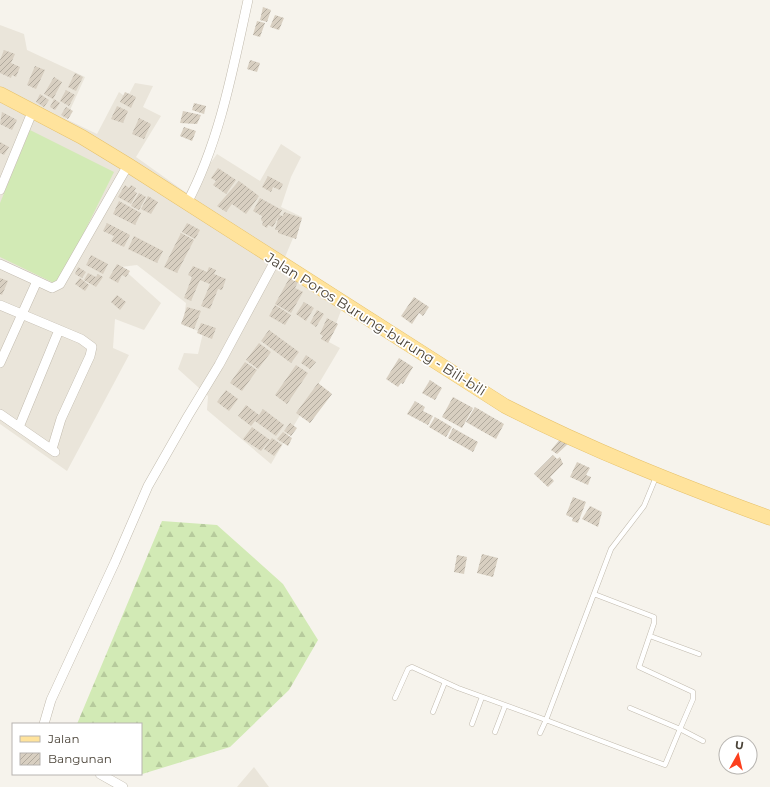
<svg xmlns="http://www.w3.org/2000/svg" width="770" height="787" font-family="Montserrat,sans-serif">
<style>
.residential{fill:#eae5da}
.forest{fill:url(#forest-firs)}
.pitch{fill:#d2eab5}
.building{fill:url(#building-hatch)}
.lines{fill:none;stroke-linecap:round;stroke-linejoin:round}
.lane-casing{stroke:#c2bbae;stroke-width:5.5}
.street-casing{stroke:#c2bbae;stroke-width:10}
.primary-casing{stroke:#e6c16a;stroke-width:15}
.lane{stroke:#fff;stroke-width:4.5}
.street{stroke:#fff;stroke-width:9}
.primary{stroke:#ffe39c;stroke-width:14}
.labels{text-anchor:middle;dominant-baseline:central;stroke-width:3.5;stroke-linejoin:round;paint-order:stroke}
.street-label{font-size:14px;fill:#4b4439;stroke:#fff}
</style>
<defs>
<pattern id="forest-firs" width="22" height="20" patternUnits="userSpaceOnUse"><rect width="22" height="20" fill="#d2eab5"/><path d="M5 1l3.5 6h-7zM16 11l3.5 6h-7z" fill="#b6ca9c"/></pattern>
<pattern id="building-hatch" width="6" height="6" patternUnits="userSpaceOnUse"><rect width="6" height="6" fill="#d8cfc1"/><path d="M-1 1l2-2M0 6l6-6M5 7l2-2" fill="none" stroke="#b1aa9e"/></pattern>
</defs>
<rect width="100%" height="100%" fill="#f6f3ec"/>
<path class="residential" d="M0,25l24,9 3,16 58,27 -19,42 31,15 22,-42 8,6 8,-15 18,3 -10,21 18,9 -25,41 52,37 29,-40 43,27 21,-37 20,13 -10,20 -10,30 21,10 -17,40 57,51 -13,34 11,6 -69,116 -64,-54 1,-14 -30,-27 6,-16 14,1 5,-21 -20,-8 3,-22 -49,-38 -16,2 40,36 -17,27 -29,-11 -2,29 16,7 -62,116 -67,-47z
M254,767l15,20h-32z"/>
<path class="forest" d="M162,521l55,4 66,59 35,56 -29,50 -59,57 -91,28 -3,-1h5v-50h-64z"/>
<path class="pitch" d="M30,130l84,42 -56,113 -58,-28v-54z"/>
<path class="building" d="M263,7l8,3 -4,12 -7,-2z
M275,15l9,3 -5,12 -9,-3z
M257,21l8,2 -5,14 -7,-2z
M4,50l11,4 -4,9 9,4 -4,10 -4,-2 -1,3 -11,-5v-13z
M250,60l10,3 -3,9 -10,-3z
M35,66l10,4 -9,19 -9,-4z
M75,73l8,4 -7,14 -8,-4z
M54,77l8,5 -9,17 -9,-5z
M66,90l9,5 -6,11 -9,-5z
M125,92l11,5 -5,11 -11,-6z
M40,94l9,6 -5,7 -8,-5z
M54,99l6,4 -5,7 -5,-3z
M194,103l12,3 -2,8 -12,-4z
M117,106l11,5 -5,12 -12,-4z
M66,107l7,4 -5,8 -7,-4z
M183,111l18,4 -4,9 -17,-1z
M2,112l15,8 -5,10 -12,-6z
M139,118l12,6 -7,15 -12,-5z
M184,127l12,4 -4,10 -12,-5z
M0,142l9,5 -5,8 -4,-2z
M218,168l18,12 -10,14 -13,-9 3,-4 -5,-3z
M268,176l15,8 -3,6 -7,-3 -2,5 -9,-5z
M239,181l20,15 -13,18 -14,-10 -6,8 -9,-6z
M125,185l4,3 2,-3 5,3 -2,3 3,2 -6,11 -13,-7z
M139,193l7,4 -7,13 -8,-4z
M148,196l10,6 -7,12 -10,-5z
M260,198l22,12 -9,17 -5,-2 -1,3 -5,-3 1,-3 -2,-2 1,-4 -9,-5z
M119,201l22,12 -6,12 -22,-11z
M284,212l18,6 -6,21 -18,-6v-3h-3l4,-15 4,1z
M107,223l23,12 -6,12 -13,-6 3,-5 -11,-5z
M187,223l13,7 -5,9 -13,-7z
M181,233l13,7 -17,33 -13,-6z
M134,236l29,15 -6,12 -29,-14z
M91,255l17,9 -5,10 -17,-9z
M117,264l13,7 -4,6 -4,-2 -4,8 -9,-5z
M193,266l14,6 2,-5 7,3 -2,4 12,5 -4,11 -4,-1 -8,20 -9,-3 9,-22 -10,-4 -9,21 -7,-3 8,-21 -4,-2z
M78,267l8,5 -4,6 -7,-4z
M88,273l8,4 2,-3 5,3 -7,10 -12,-7z
M290,277l8,5 -3,6 8,4 -12,21 -16,-9z
M0,278l8,3 -6,14 -2,-1z
M80,278l9,7 -4,6 -10,-7z
M117,295l9,7 -6,8 -9,-8z
M414,297l15,10 -6,9 -4,-3 -7,11 -11,-8z
M304,302l10,6 -8,13 -10,-7z
M275,305l16,10 -6,10 -16,-9z
M187,307l14,4 -7,18 -13,-5z
M317,310l7,4 -8,13 -6,-4z
M327,318l11,6 -10,19 -7,-4 2,-3 -3,-2z
M201,323l15,5 -4,11 -15,-6z
M269,330l30,22 -8,11 -30,-22z
M259,343l12,9 -13,17 -12,-9z
M306,355l10,7 -6,7 -9,-6z
M399,358l14,9 -10,17 -2,-1 -3,4 -12,-8z
M245,362l12,8 -15,21 -12,-8z
M296,365l12,8 -21,31 -12,-9z
M430,380l12,8 -7,12 -13,-7z
M318,383l14,11 -22,29 -14,-10z
M226,390l12,9 -9,12 -12,-9z
M453,397l20,11 -11,20 -20,-11z
M415,401l10,6 -2,4 10,5 -5,9 -21,-11z
M246,405l13,10 4,-6 21,16 -8,11 -21,-15 -4,5 -13,-10z
M475,407l29,17 -8,15 -30,-17z
M435,417l17,10 -6,10 -17,-10z
M290,423l7,5 -6,8 -7,-5z
M252,427l18,13 -9,11 -18,-12z
M453,428l25,14 -5,10 -25,-14z
M283,432l9,6 -4,8 -11,-7z
M272,438l10,7 -8,11 -10,-7z
M561,438l9,4 -13,12 -6,-4z
M553,455l4,4 3,-2 3,7 -13,13 4,4 -6,6 -14,-13z
M577,462l13,6 -4,7 5,2 -3,8 -18,-8z
M573,497l13,5 -8,21 -6,-2 1,-3 -7,-3z
M590,506l12,6 -4,15 -16,-8z
M482,554l16,4 -5,19 -16,-4z
M457,555l10,2 -3,17 -10,-2z"/>
<g class="lines">
<g class="lane-casing">
<path id="lane" d="M594,594l60,23v6l-15,44 54,25v7l-13,30 23,12
M650,636l49,18
M395,698l13,-29 4,-2 46,21 88,32 -6,13
M630,708l50,21 -15,36 -119,-45 65,-171 33,-43 12,-29
M433,712l12,-30
M472,724l10,-27
M495,732l10,-26"/>
</g>
<g class="street-casing">
<path id="street" d="M0,190l33,-80
M187,203c33,-62 46,-135 61,-203
M0,264l37,17 -37,82
M37,281l15,7 8,-4 68,-119
M0,305l81,34 11,8 -2,9 -29,63 -9,30
M0,414l55,38
M19,427l40,-97
M44,724l7,-24 64,-138 33,-76 40,-70 31,-51 56,-104
M100,774l23,13"/>
</g>
<g class="primary-casing">
<path id="primary" d="M0,94l82,43 46,28 377,241c86,44 175,79 265,112"/>
</g>
<use href="#lane" class="lane"/>
<use href="#street" class="street"/>
<use href="#primary" class="primary"/>
</g>
<g class="labels">
<g class="street-label">
<text transform="translate(376 324) rotate(32)">Jalan Poros Burung-burung - Bili-bili</text>
</g>
</g>
<rect x="12" y="723" width="130" height="52" fill="#ffffff" stroke="#b7b4b0"/>
<rect x="20" y="736" width="20" height="6" fill="#ffe39c" stroke="#b7b4b0"/>
<text x="48" y="743" font-size="12" fill="#4b4439">Jalan</text>
<rect x="20" y="753" width="20" height="12" fill="url(#building-hatch)" stroke="#b7b4b0"/>
<text x="48" y="763" font-size="12" fill="#4b4439">Bangunan</text>
<g transform="translate(738 755) rotate(8)"><circle r="19" fill="#ffffff" stroke="#b7b4b0"/>
<path d="M0-3L7 15L0 10L-7 15Z" fill="#fc3f1d"/>
<text y="-6" font-size="11" font-weight="bold" text-anchor="middle" fill="#4b4439">U</text>
</g>
</svg>
